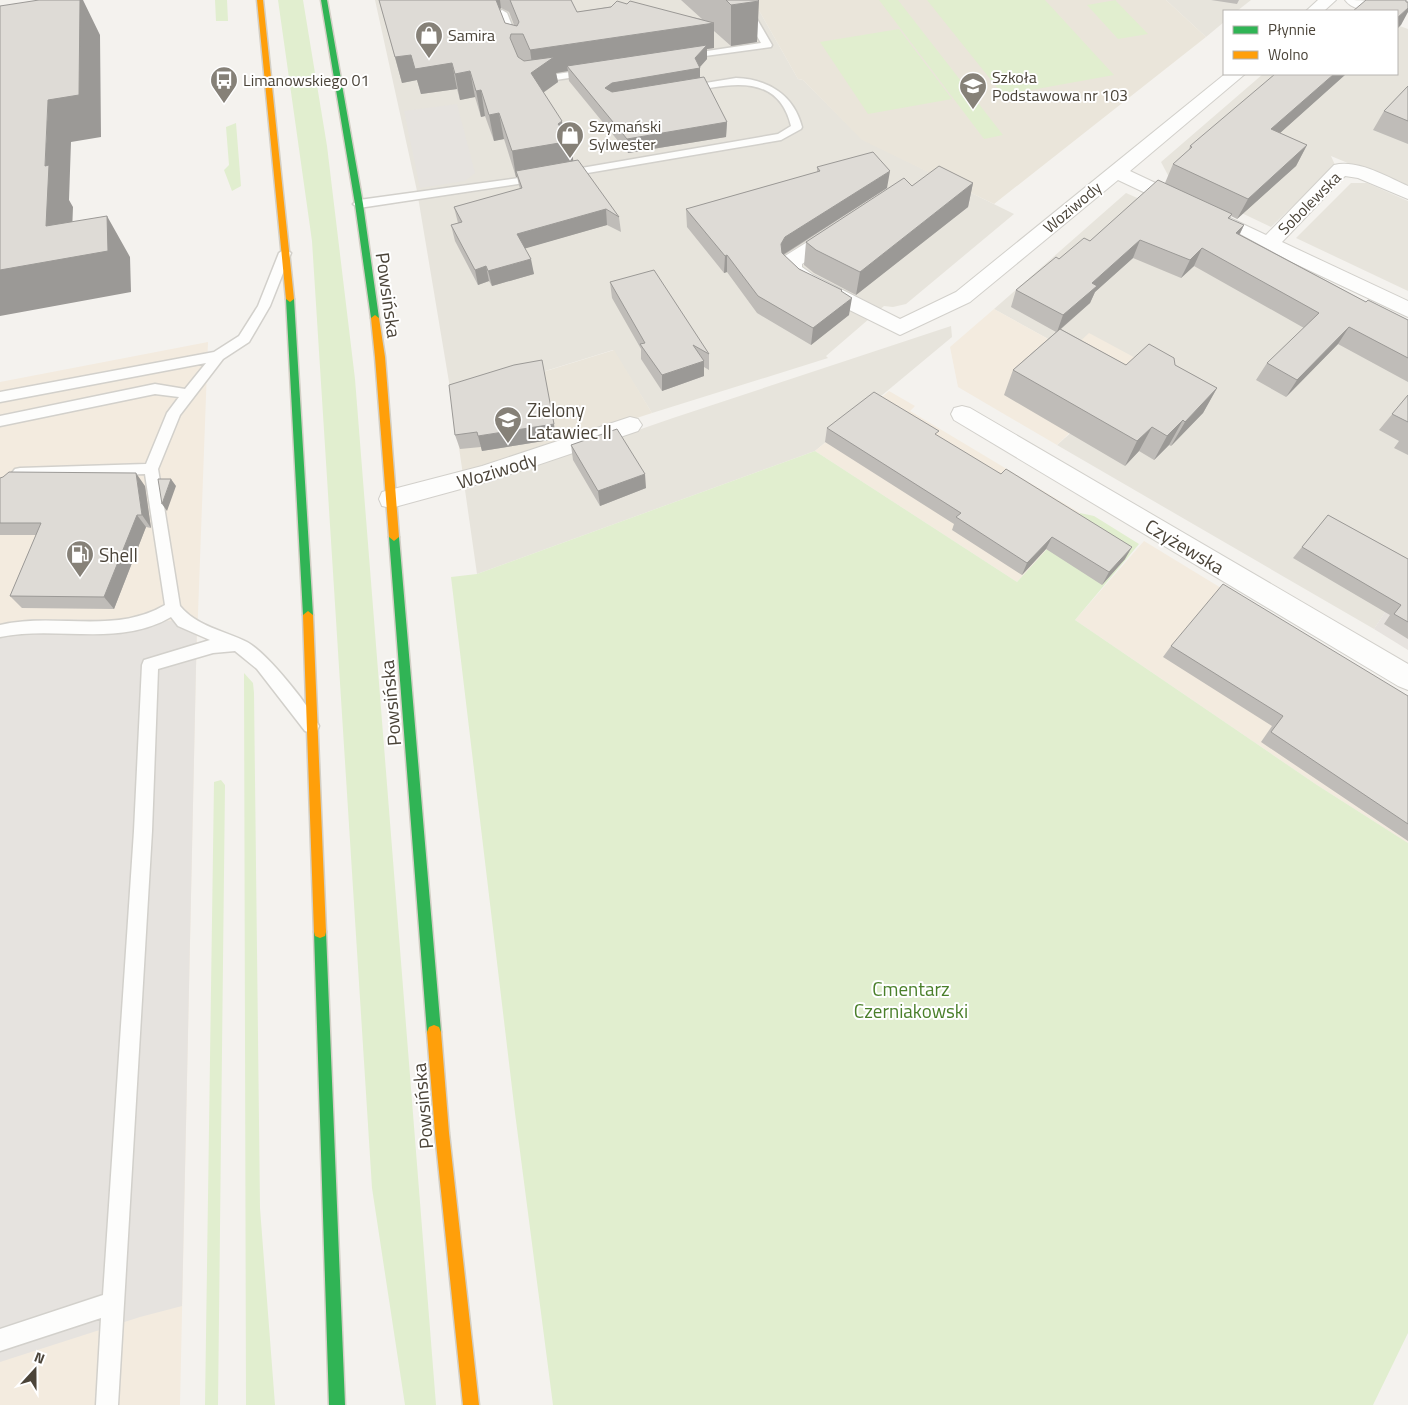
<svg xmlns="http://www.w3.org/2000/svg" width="1408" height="1405" font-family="'Titillium Web',sans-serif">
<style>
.residential{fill:#e7e4dc}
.commercial{fill:#f3ebdf}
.industrial{fill:#e6e2de}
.education{fill:#eae5da}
.green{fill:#e1eecf}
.parking{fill:#e6e3df}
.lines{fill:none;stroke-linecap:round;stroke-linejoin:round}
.lane-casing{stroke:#d2d0cb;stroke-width:3}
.street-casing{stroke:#d2d0cb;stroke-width:2}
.fast-casing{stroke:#d3cfc5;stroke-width:3}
.slow-casing{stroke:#d3cfc5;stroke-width:3}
.lane{fill:#fdfdfc;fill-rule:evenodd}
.street{fill:#fdfdfc;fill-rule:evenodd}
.fast{fill:#30b455;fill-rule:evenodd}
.slow{fill:#ff9f0a;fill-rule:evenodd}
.wall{fill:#bfbcb8;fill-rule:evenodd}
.shaded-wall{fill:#9b9996}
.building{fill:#dedbd6;stroke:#9b9996}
.labels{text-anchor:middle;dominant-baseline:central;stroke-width:4;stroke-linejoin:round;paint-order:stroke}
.far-poi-label{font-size:16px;fill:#4b4439;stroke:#fff;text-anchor:start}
.far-street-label{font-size:16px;fill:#4b4439;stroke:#fff}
.street-label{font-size:19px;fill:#4b4439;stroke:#fff}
.poi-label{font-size:19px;fill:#4b4439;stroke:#fff;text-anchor:start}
.park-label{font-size:19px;fill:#4a7f2a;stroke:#fff}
</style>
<rect width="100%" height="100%" fill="#f4f2ee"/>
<path class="residential" d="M375,0h378l45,79 5,1 59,59 152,75 -108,90 -13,3 -9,-1 -58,50 2,2 -176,55 -39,-63 -161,50 -35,-209z
M1166,0h85l-14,11h-13v11l-18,15z
M1397,25l11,4v159l-77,-32 4,9 -64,62 -101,-48 -9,-17 102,-88h134z
M1351,183h16l41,18v90l-112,-53z
M1126,193l126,56 156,76v253l-34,51 -317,-184 17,-15 -4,-79 -76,-42z
M951,326l1,11 -137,114 -338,123 -12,-84 208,-72z"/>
<path class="commercial" d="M994,309l76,42 19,-18 54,29 -86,83 -99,-58 -8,-40z
M208,342l-12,326 -16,737h-180v-1023z
M889,391l26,15 -5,5 170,102 -63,69 -202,-131z
M1144,541l264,161v141l-91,-58 -242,-165z"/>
<path class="industrial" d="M1408,578v72l-34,-21z"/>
<path class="education" d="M753,0h413l40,37 -212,167 -132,-64 -59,-60 -5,-1z
M614,350l38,63 -189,62 -11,-75z"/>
<path class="green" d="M215,0h12l1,21h-12z
M278,0h25l24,146 28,233 81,1026h-31l-33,-217 -60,-947z
M879,0h19l105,135 -19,4z
M927,0h118l69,75 -111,20z
M1116,0v1l32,33 -30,5 -31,-34z
M899,29l53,70 -84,15 -48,-72z
M236,123l5,63 -9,5 -8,-21 5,-5 -3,-38z
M815,451l202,131 63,-69 14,3 45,28 -64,76 242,165 91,58v490l-35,72h-820l-38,-292 -64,-536 26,-3z
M244,673l9,10 1,10 6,515 15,197h-29z
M221,780l4,5 -7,620h-13l9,-623z"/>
<path class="parking" d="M457,104l18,69 -10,8 -45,7 -16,-77z
M31,619l166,2 -15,685 -42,11 -140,45v-736z"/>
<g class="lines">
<g class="lane-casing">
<path id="lane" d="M736,0h10l26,45 -1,2 -88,12 -1,-2 5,-3 74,-11z
M502,10l5,3 12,30 -1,2 -9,-2 -12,-30z
M591,69l5,3 -1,2 -59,9 -5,-3 5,-3z
M736,78c32,1 58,17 66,49l-1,2 -20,11 -217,37 -6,-3 6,-3 214,-37 13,-8c-13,-55 -64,-41 -104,-34l-5,-3 5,-3z
M540,175l6,3 -2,2 -185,28 -6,-4 6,-4z
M285,249l6,4 -21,53 -21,36 -26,17 -43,56 -22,54 22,137c16,20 45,25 67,36 20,11 62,63 72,84l-2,5 -6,2 -6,-2 -48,-62 -22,-18 -22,2 -55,16 -6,162 -34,574h-22l5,-87 -101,33v-22l103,-34 31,-464 8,-166 2,-5 66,-20 -32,-14 -7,-9c-53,31 -114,8 -171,20v-12c55,-13 114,10 165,-20l-20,-131 -121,4 -10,6 -5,-1 -2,-4 8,-10 5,-1 126,-4 21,-51 12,-16 -24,-3 -155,32v-10l155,-32 30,5 21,-26 -206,39v-10l214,-40 25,-16 19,-30 21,-53z"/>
</g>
<g class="street-casing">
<path id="street" d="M1318,0h18l-12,11h-18z
M1345,0c14,0 38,0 47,11 -13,1 -38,2 -47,-11z
M1225,74h20l-115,97 136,64 68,-70c24,-6 53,12 74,21v13l-50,-21 -13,-2 -63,66 126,59v16l-290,-137 -148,122 -70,33 -101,-50 -17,-16v-8l3,-5 43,-27 7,-2 7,2 3,4 -3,4 -40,27v3l11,8 87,44 56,-27z
M962,406l8,2 438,256v26l-10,-4 -444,-266 -3,-6 3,-6z
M630,417l8,2 4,6 -4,6 -148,50 -99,27 -9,-2 -3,-7 3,-7 100,-26z"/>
</g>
<g class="fast-casing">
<path id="fast" d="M321,0h6l36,204 16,114 -4,3 -4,-3 -16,-114z
M290,296l4,3 19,316 -5,4 -5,-4 -17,-316z
M394,533l5,4 42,495 -2,5 -5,2 -5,-2 -2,-5 -38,-495z
M320,926l5,2 1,4 19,473h-16l-15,-473 1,-4z"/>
</g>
<g class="slow-casing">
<path id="slow" d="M257,0h6l31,299 -4,3 -4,-3z
M375,315l4,3 6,39 14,180 -5,4 -5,-4 -14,-180 -4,-39z
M308,611l5,4 13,317 -1,4 -5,2 -5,-2 -1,-4 -11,-317z
M434,1025l5,2 2,5 8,101 30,272h-16l-28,-272 -8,-101 2,-5z"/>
</g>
<use href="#lane" class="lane"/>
<use href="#street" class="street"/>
<use href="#fast" class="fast"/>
<use href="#slow" class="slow"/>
</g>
<path class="wall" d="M379,0h192l6,12 50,-8 75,15 -21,-19h77l-1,42 -26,4 -17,-15v17l-7,1v10l-7,8v11l27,44 -1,15 -98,16 -59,-72 -1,-10 -12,2 2,9 -15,11 20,38 10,30 46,56 2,15 -14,-7 -82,23 9,26 -42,12 -3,-5 -11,4 -23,-44 -4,-16 7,-2 -4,-16 66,-18 -3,-12h-1l-12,-38 -10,2 -9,-25 -4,1 -6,-20 -15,3 -3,-11 -36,5 -4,-14 -15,3zM501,8l8,4 5,13 -9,-2 -5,-13z
M1211,0h28l-2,4z
M1346,74l-66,59 27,12 -11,21 -59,53 -6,-3 -1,3 14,6 -4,9 126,68 42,18v62l-70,-38 -52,53 -30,-17 11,-17 37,-35 -110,-62 -13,12 -48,-20 -38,34 -5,11 -29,26 65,36h49l42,23 -14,25 -32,33 -2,-1 -15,15 -15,-9 -14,15 -121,-71 9,-25 43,-38 -45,-25 5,-17 43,-31 31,-18 75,-58 8,-19 16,-14 1,-4z
M1408,86v58l-35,-14 11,-19z
M817,167l70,21 -103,67 15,14 43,21v2l7,23 -38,30 -54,-32 -30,-41 -3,1 -37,-46 -1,-18 131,-37z
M973,183l-5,24 -112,88 -42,-22 -10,-8 2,-23 106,-56z
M610,282l99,72v16l-5,-3v9l-42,15 -21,-32v-10l-29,-51z
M542,360l14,79 -74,12 -1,-4 -21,2 -5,-14z
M1408,395v60l-14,-7 5,-7 -20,-11z
M827,428l110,8 188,123 -23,26 -56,-36 -24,26 -70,-45 2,-6 -129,-82z
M571,445l75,43 -46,18 -27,-46z
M0,478l145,8 6,42 -5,-1 -32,82 -92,-1 -12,-12 26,-61h-36z
M1328,515l80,44v80l-24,-15 6,-9 -97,-57z
M1171,646l237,50v145l-147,-99 11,-16 -109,-69z"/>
<path class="shaded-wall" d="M80,0h3l17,35 1,102 -30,5 -2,58 4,7 -2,51 36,-42 23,41 1,35 -131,24v-46l46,-44 -1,-60 3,-66z
M493,0h7l1,8 -6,6z
M759,1l-2,41 -26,4v-41z
M1408,8v4l-7,13 -4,4v-11z
M714,23v25l-7,1v10l-8,9h1v14l-87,15 -46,-31 1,5 -12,2 2,9 -24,17 -3,-26 2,-2 -3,-21z
M411,55l41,8 5,26 -36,5 -4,-14 -15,3 -7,-26z
M470,71l5,26 -15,3 -5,-26z
M1334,74h12l-85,76 10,-21z
M481,90l4,26 -4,1 -5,-26z
M499,113l5,26 -10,2 -5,-26z
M562,121l3,21 6,-1 3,26 -58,4 1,6h-1l-4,-26z
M727,122l-1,15 -98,16 -1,-14z
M1307,145l-11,21 -59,53 11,-20z
M890,171l-3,17 -103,66 -4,7 1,-17 4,-7z
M973,183l-5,24 -112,88 4,-23z
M606,209l1,16 -87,25 -3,-16z
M1244,225l-9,18 1,-10z
M1140,240l-7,18 -38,34 -5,11 -33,29 6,-17 29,-32z
M1202,248l-8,18 -13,12 9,-18z
M727,255v17l-3,1 1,-17z
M531,259l3,15 -42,12 -4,-15z
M486,266l3,15 -11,4 -3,-15z
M842,290l-2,17 12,-9 -3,17 -38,30 2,-17z
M1349,327l-11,17 -52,53 11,-17z
M704,361v15l-42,15v-16z
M1217,388l-14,25 -32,33 14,-24z
M1183,420l-14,25 -15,15 13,-24z
M554,424l2,15 -74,12 -4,-15z
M1152,427l-13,24 -14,15 12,-25z
M136,473l9,13 6,42 -9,-13z
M645,474l1,14 -46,18 -2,-15z
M171,479l5,7 -9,25 -5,-7z
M137,515l9,12 -32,82 -10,-12z
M1052,537l-6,12 -24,26 5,-12z
M1132,547l-7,12 -23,26 7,-13z"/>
<path class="building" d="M39,0h41l-1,95 -31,5 -3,66 4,-1 -3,61 61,-10 1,35 -108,19v-264z
M379,0h117l9,23 12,3 2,-4 -9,-22h61l6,12 34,-5 6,-6 10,3 3,-3 84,22 -184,27 -7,-16h-12l-1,4 8,19 6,4 30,-4 -23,16 31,48 -4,3 13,17 -59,10 -13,-38 -10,2 -8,-25 -5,1 -6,-20 -15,3 -3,-11 -37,6 -4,-14 -16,2z
M726,0h32l1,1 -28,4z
M1366,0h40v2h2v6l-11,10v-7h-44z
M707,45l-12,13 5,10 -88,15 -7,5 7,4 92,-15 23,45 -100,17 -60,-73z
M1275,74h59l-63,55 36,16 -59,54 -75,-35 19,-17 -2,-1z
M1408,86v35l-24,-10z
M873,152l17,19 -105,66 -4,7 1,9 17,16 43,21 -1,1 11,7 -39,30 -55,-32 -31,-41 -2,1 -39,-47 134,-38 -3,-4z
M578,160l41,57 -13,-8 -89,25 14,25 -43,12 -2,-5 -11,4 -24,-45 11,-3 -8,-15 68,-19 -6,-17z
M939,166l34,17 -113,89 -44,-22 -10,-8 98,-64 8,8z
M1158,180l74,34 -4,4 16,7 -8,8 130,69 2,-2 40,20v38l-59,-31 -52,53 -30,-17 52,-50 -117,-65 -12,12 -50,-20 -48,43 5,3 -34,29 -47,-25 40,-33 3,2 25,-21 6,3z
M654,270l55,84 -16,-9 11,16 -42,14 -22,-31 5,-1 -35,-61z
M1060,329l66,36 23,-21 25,14 1,7 42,23 -32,34 -2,-2 -16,16 -15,-9 -15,14 -124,-71z
M542,360l12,64 -76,12 -1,-4 -22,3 -6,-50 65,-20z
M874,392l65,39 -4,3 66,40 5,-5 126,78 -23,25 -57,-35 -25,26 -71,-46 5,-4 -134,-85z
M1408,395v27l-16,-8z
M617,429l28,45 -47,17 -27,-46z
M9,472l127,1 6,42h-5l-33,82 -94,-1 31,-73h-41v-45l3,-1z
M158,479h13l-9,25z
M1328,515l80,44v63l-14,-8 7,-9 -99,-58z
M1223,584l185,112v128l-137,-92 12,-16 -112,-70z"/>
<defs>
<g id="shop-pin" transform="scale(1.4375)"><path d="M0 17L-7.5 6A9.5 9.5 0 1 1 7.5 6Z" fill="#868178" stroke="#fff"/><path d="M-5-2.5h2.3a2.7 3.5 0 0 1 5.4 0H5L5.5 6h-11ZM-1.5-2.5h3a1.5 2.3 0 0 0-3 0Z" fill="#fff"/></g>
<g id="bus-pin" transform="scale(1.4375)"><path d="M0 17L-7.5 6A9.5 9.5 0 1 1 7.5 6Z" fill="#868178" stroke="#fff"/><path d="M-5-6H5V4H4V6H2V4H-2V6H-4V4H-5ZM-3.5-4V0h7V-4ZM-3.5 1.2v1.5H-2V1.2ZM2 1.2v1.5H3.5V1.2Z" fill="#fff"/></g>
<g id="school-pin" transform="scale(1.4375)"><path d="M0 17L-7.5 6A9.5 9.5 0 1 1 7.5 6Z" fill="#868178" stroke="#fff"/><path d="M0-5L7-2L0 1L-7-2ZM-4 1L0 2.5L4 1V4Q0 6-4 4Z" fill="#fff"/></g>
<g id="fuel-pin" transform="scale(1.4375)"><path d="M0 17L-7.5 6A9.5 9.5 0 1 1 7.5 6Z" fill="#868178" stroke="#fff"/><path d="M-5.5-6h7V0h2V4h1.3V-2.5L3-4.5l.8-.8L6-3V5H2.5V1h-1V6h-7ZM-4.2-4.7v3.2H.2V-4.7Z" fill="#fff"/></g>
</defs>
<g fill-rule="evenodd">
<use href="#shop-pin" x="429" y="35"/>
<use href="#bus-pin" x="224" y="80"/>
<use href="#school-pin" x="973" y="86"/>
<use href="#shop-pin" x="570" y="135"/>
<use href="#school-pin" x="508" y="420"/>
<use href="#fuel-pin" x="80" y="554"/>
</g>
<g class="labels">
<g class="far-poi-label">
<text x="448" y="35">Samira</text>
<text x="992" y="77">Szkoła<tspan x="992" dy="18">Podstawowa nr 103</tspan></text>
<text x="243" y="80">Limanowskiego 01</text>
<text x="589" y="126">Szymański<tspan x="589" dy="18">Sylwester</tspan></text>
</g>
<g class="far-street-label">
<text transform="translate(1309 203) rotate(-45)">Sobolewska</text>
<text transform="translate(1072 207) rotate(-40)">Woziwody</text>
</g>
<g class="street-label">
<text transform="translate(389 295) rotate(82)">Powsińska</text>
<text transform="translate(497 470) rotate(-17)">Woziwody</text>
<text transform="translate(1185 546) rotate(31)">Czyżewska</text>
<text transform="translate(390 703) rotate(-95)">Powsińska</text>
<text transform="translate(422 1106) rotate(-95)">Powsińska</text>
</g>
<g class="poi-label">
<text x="527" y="409">Zielony<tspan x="527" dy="22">Latawiec II</tspan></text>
<text x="99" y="554">Shell</text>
</g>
<g class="park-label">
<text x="911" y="988">Cmentarz<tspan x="911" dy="22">Czerniakowski</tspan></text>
</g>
</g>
<rect x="1223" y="10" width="175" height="65" fill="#ffffff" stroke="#b7b4b0"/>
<rect x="1233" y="26" width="25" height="8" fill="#30b455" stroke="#b7b4b0"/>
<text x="1268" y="35" font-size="15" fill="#4b4439">Płynnie</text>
<rect x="1233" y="51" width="25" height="8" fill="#ff9f0a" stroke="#b7b4b0"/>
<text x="1268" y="60" font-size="15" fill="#4b4439">Wolno</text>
<g transform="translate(35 1370) rotate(21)" stroke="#ffffff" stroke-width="4" paint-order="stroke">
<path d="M0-4L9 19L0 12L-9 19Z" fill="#4b4439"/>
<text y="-8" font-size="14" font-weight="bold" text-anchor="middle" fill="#4b4439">N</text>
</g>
</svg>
